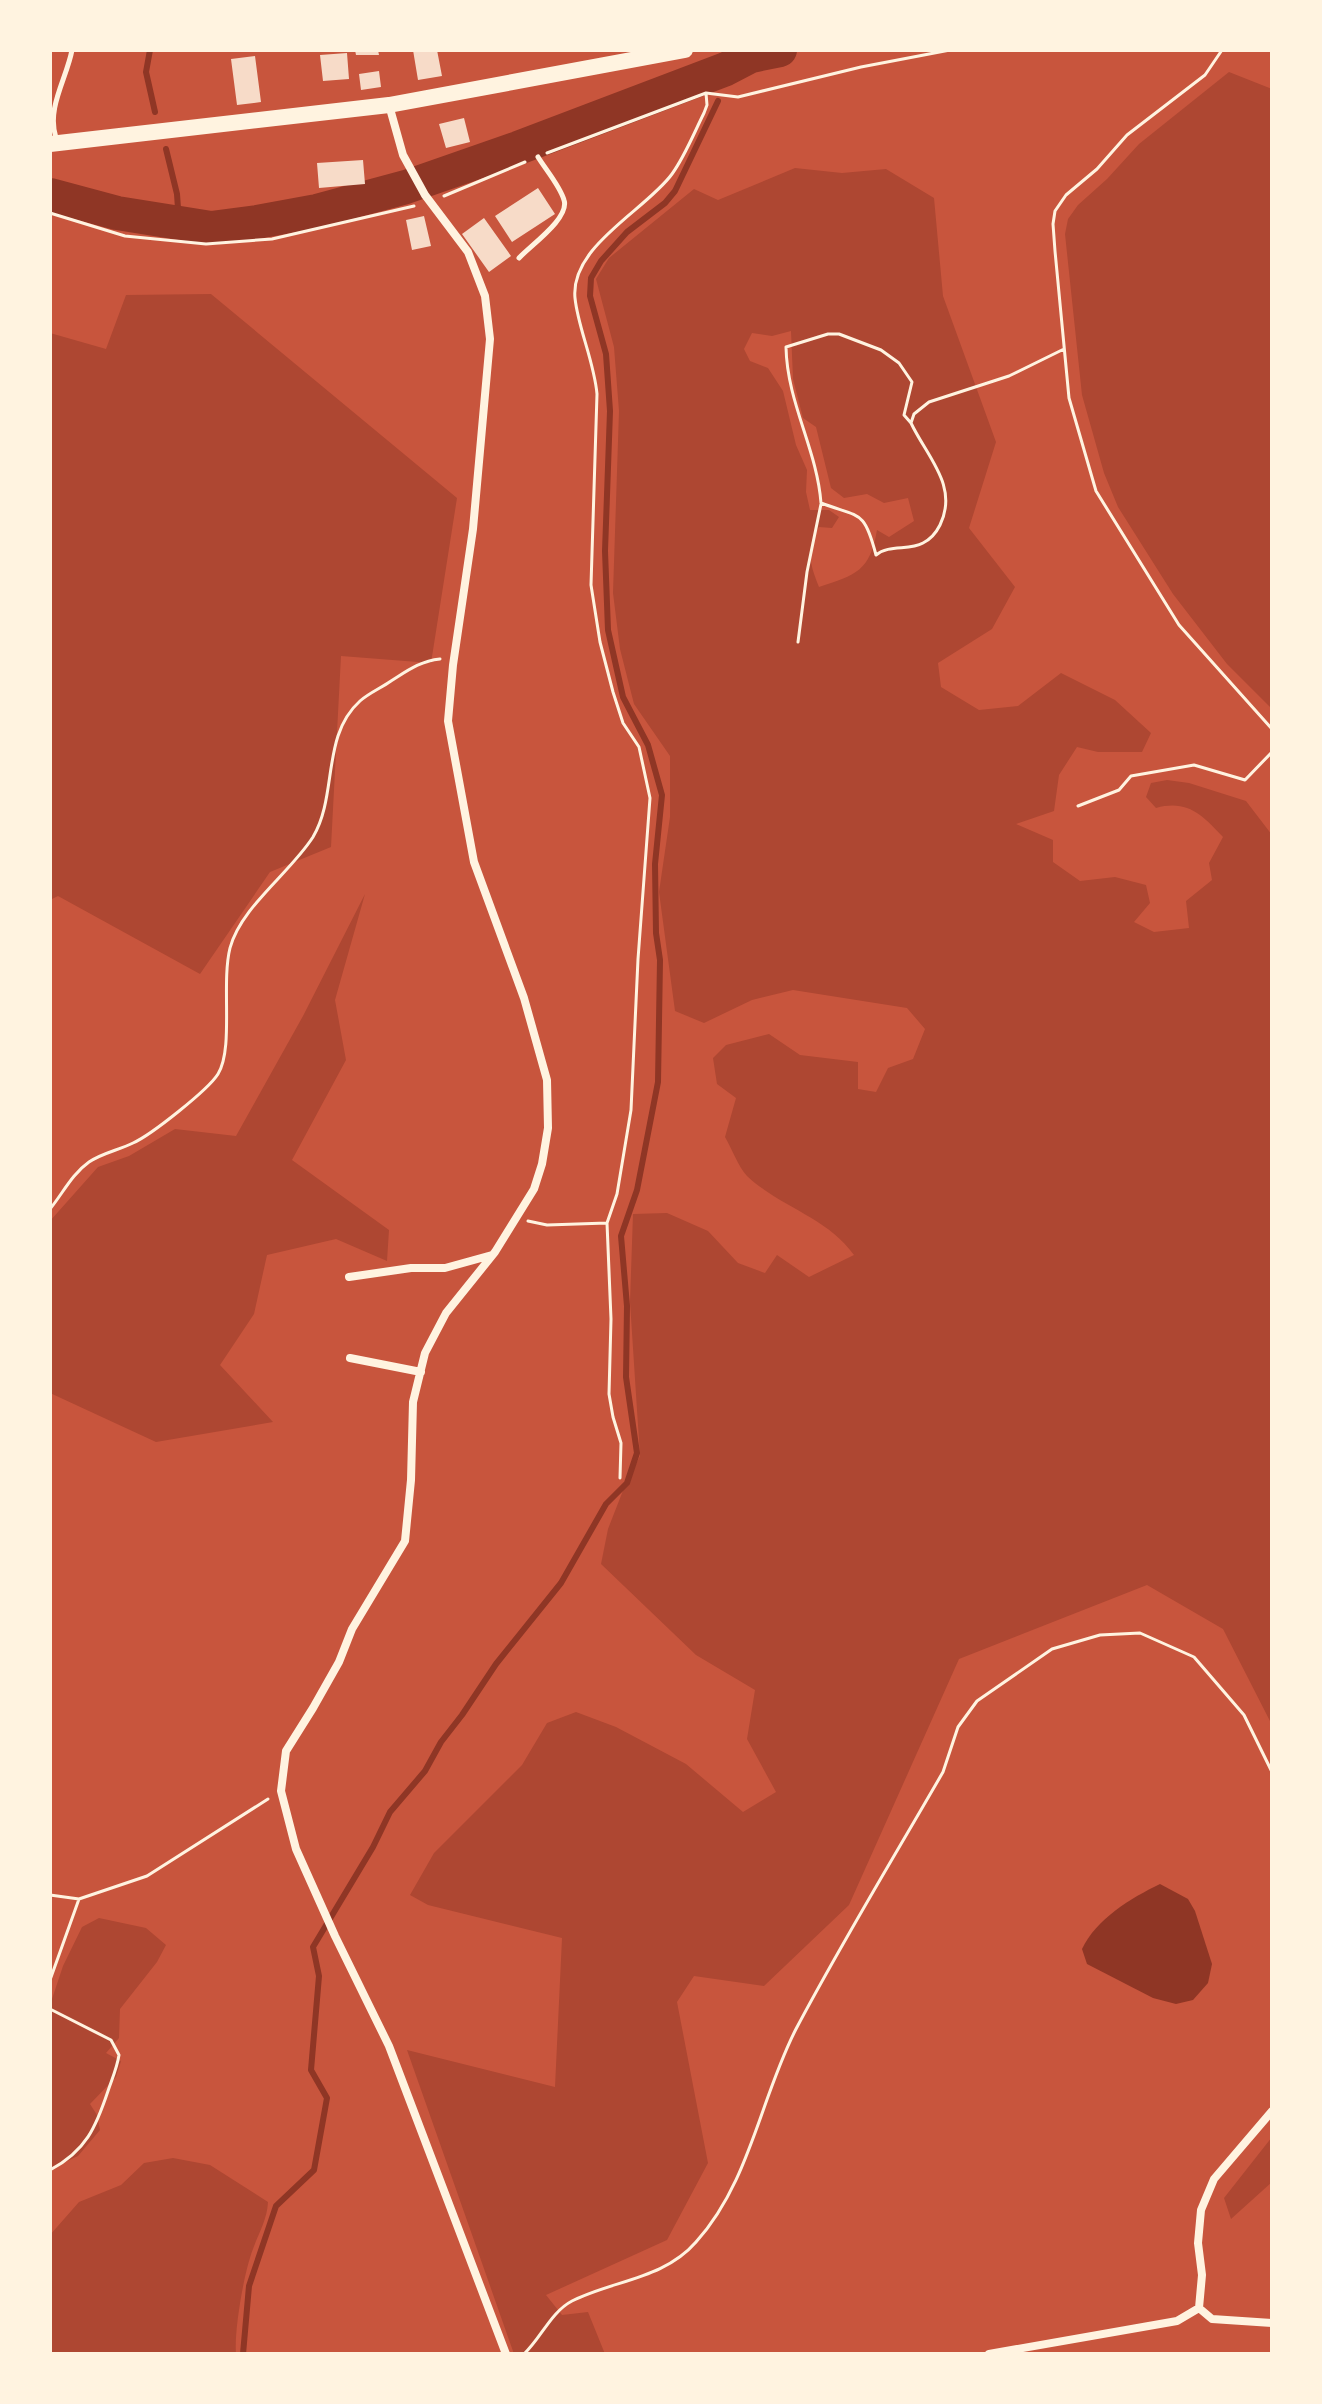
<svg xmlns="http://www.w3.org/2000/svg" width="1322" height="2404" font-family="'Fira Sans',sans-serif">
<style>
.green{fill:#ae4732;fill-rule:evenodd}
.water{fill:#8f3625}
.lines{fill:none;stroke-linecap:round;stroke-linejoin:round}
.stream{stroke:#8f3625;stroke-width:6}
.river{stroke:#8f3625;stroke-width:34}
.building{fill:#f7dbc8}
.path{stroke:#fff3e0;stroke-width:3}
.service{stroke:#fff3e0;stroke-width:5}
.minor{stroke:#fff3e0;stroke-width:8}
.trunk{stroke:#fff3e0;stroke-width:16}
</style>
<rect width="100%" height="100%" fill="#c8553d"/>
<path class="green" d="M1229,72l43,17v620l-45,-45 -54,-70 -55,-87 -14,-34 -22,-78 -17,-161 3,-15 10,-14 29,-26 32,-35z
M795,168l47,5 44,-4 48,29 9,98 53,146 -27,86 46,59 -23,42 -54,34 3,24 38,23 39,-4 43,-33 54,27 36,33 -9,19h-44l-21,-5 -18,28 -5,36 -38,13 37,16v22l27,19 35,-4 31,8 4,18 -16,19 20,10 35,-4 -3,-27 26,-21 -3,-17 14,-26c-20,-21 -35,-38 -67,-29l-10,-11 5,-14 16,-3 22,3 57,18 26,34v890l-49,-96 -76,-44 -188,74 -110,246 -85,81 -70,-10 -17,26 31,161 -41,77 -121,55 16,20 26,-3 17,42h-91l-107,-304 148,37 7,-149 -134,-33 -18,-10 24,-42 88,-88 25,-42 29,-11 40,15 70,37 57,48 33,-20 -29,-53 8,-49 -59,-35 -95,-91 7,-35 16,-41 16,-32 -10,-154 3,-88 34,-1 41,18 30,32 27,10 12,-18 32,22 45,-22c-27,-38 -74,-48 -107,-79 -9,-10 -15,-27 -22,-39l11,-39 -19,-14 -4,-26 13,-13 43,-11 31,21 58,7v27l18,3 12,-24 25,-9 12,-30 -18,-21 -114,-18 -41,10 -48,23 -29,-12 -16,-119 11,-75v-61l-36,-52 -14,-55 -7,-56 6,-182 -5,-64 -18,-68 13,-21 85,-69 24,11zM791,331l2,48 10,39 13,9 15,61 13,10 23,-4 17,9 24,-5 6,23 -25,16 -12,-7c-7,41 -21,45 -58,57 -9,-22 -14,-39 0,-60l13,1 7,-11 -10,-7h-19l-4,-18 1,-22 -11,-25 -13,-54 -15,-23 -18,-7 -6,-12 8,-16 20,3z
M211,294l246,204 -26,165 -90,-7 -10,191 -61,25 -70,102 -142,-78 -8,4v-567l56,16 20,-54z
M365,894l-30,106 11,60 -54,100 97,70 -2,31 -51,-22 -69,16 -13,59 -34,51 53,57 -117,20 -106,-49v-172l48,-54 31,-11 46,-27 61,7 67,-120z
M99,1918l47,10 20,17 -9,17 -37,47 -1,29 -13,15 15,8 -5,16 -26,27 7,11 3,15 -22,26 -28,13v-164l13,-39 19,-39z
M1272,2137v45l-41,37 -7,-21z
M173,2158l37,7 58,37c-1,18 -9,30 -15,47 -9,23 -19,81 -17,105h-186v-119l29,-33 42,-17 23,-22z"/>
<path class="water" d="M1160,1884l28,15 7,12 17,53 -4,19 -15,17 -17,4 -23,-6 -66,-34 -5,-15c14,-30 49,-51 78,-65z"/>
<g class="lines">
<path class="stream" d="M150,50l-4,22 9,40
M726,69l2,14
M166,149l11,45 2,29
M243,2354l6,-68 27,-80 38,-36 13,-72 -16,-28 8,-94 -6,-29 60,-100 17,-35 35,-41 16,-29 21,-27 34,-51 65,-81 45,-79 21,-21 10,-30 -11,-76 1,-71 -6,-70 16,-46 21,-108 2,-122 -4,-27 -1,-69 7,-69 -14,-50 -25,-48 -15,-67 -3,-79 5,-140 -4,-57 -16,-58 1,-18 10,-17 26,-29 38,-29 10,-12 43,-90"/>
<path class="river" d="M50,195l67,18 94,15 46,-6 60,-11 89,-24 112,-39 208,-79 25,-13 29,-6"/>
</g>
<path class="building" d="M355,50h23l1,5h-23z
M413,50h24l5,26 -24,4z
M347,53l2,26 -26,2 -3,-26z
M255,56l6,46 -24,3 -6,-46z
M379,71l2,16 -20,3 -2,-16z
M464,118l6,24 -24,6 -7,-24z
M363,160l2,24 -46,4 -2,-25z
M538,188l17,26 -43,28 -17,-26z
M424,216l7,30 -19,4 -6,-30z
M484,218l27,38 -22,16 -27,-38z"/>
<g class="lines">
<path class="path" d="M1222,50l-17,25 -78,60 -30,34 -31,26 -11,16 -2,13 2,27 14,147 27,93 83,134 93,104
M547,153l159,-60 32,4 123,-30 89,-17
M444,196l81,-34
M50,213l75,23 81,8 66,-5 142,-33
M911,423l-7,-8 8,-33 -13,-19 -18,-13 -42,-16h-11l-42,13c1,56 31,102 35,156 39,15 43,6 55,52 13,-11 33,-4 47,-12 8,-4 13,-10 17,-18 19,-39 -13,-68 -29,-102l3,-9 15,-12 80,-26 55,-27
M798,642l9,-70 14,-68
M1078,806l41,-16 12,-14 63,-11 51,15 27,-28
M50,1209c13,-16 22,-35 39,-47 13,-9 30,-12 44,-19 18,-8 75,-53 85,-69 16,-26 3,-90 12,-126 11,-41 60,-75 83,-111 25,-42 8,-101 47,-136 9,-8 21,-13 31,-20 16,-10 29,-20 49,-22
M528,1221l19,4 60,-2
M620,1478l1,-35 -8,-26 -4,-23 2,-75 -4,-96 10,-29 14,-84 7,-151 12,-161 -11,-51 -16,-24 -10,-31 -13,-50 -9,-57 6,-191c-3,-33 -19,-66 -22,-96 -5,-52 71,-88 97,-124 13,-18 22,-41 32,-61l3,-8 -1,-12
M50,1895l29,4 68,-23 121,-77
M50,1980l29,-81
M50,2009l61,31 8,15c-2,13 -7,24 -11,36 -12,36 -22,60 -58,79
M524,2354c17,-16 27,-42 48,-53 42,-21 92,-22 124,-59 54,-60 64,-143 100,-213 46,-87 98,-172 147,-257l15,-45 19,-26 75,-52 48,-14 40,-2 54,24 50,58 28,57"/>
<path class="service" d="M56,138c-10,-30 11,-60 16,-88
M519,258c12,-13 51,-40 45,-58 -4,-14 -18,-30 -26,-43"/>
<path class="minor" d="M389,105l14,50 22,40 43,57 17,44 5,43 -17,190 -20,136 -5,56 26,141 50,136 23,82 1,48 -6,36 -8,25 -39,63 -49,61 -21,40 -12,49 -2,78 -6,61 -53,88 -13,33 -26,46 -27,43 -5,40 15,58 39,87 54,110 117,308
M349,1277l62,-9h34l47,-13
M350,1358l71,14
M1199,2308l3,-33 -4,-32 3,-33 13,-31 58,-68
M1199,2308l13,11 60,4
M989,2354l188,-33 22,-13"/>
<path class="trunk" d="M50,144l339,-39 296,-55"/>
</g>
<rect width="1322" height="2404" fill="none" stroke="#fff3e0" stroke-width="104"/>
</svg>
